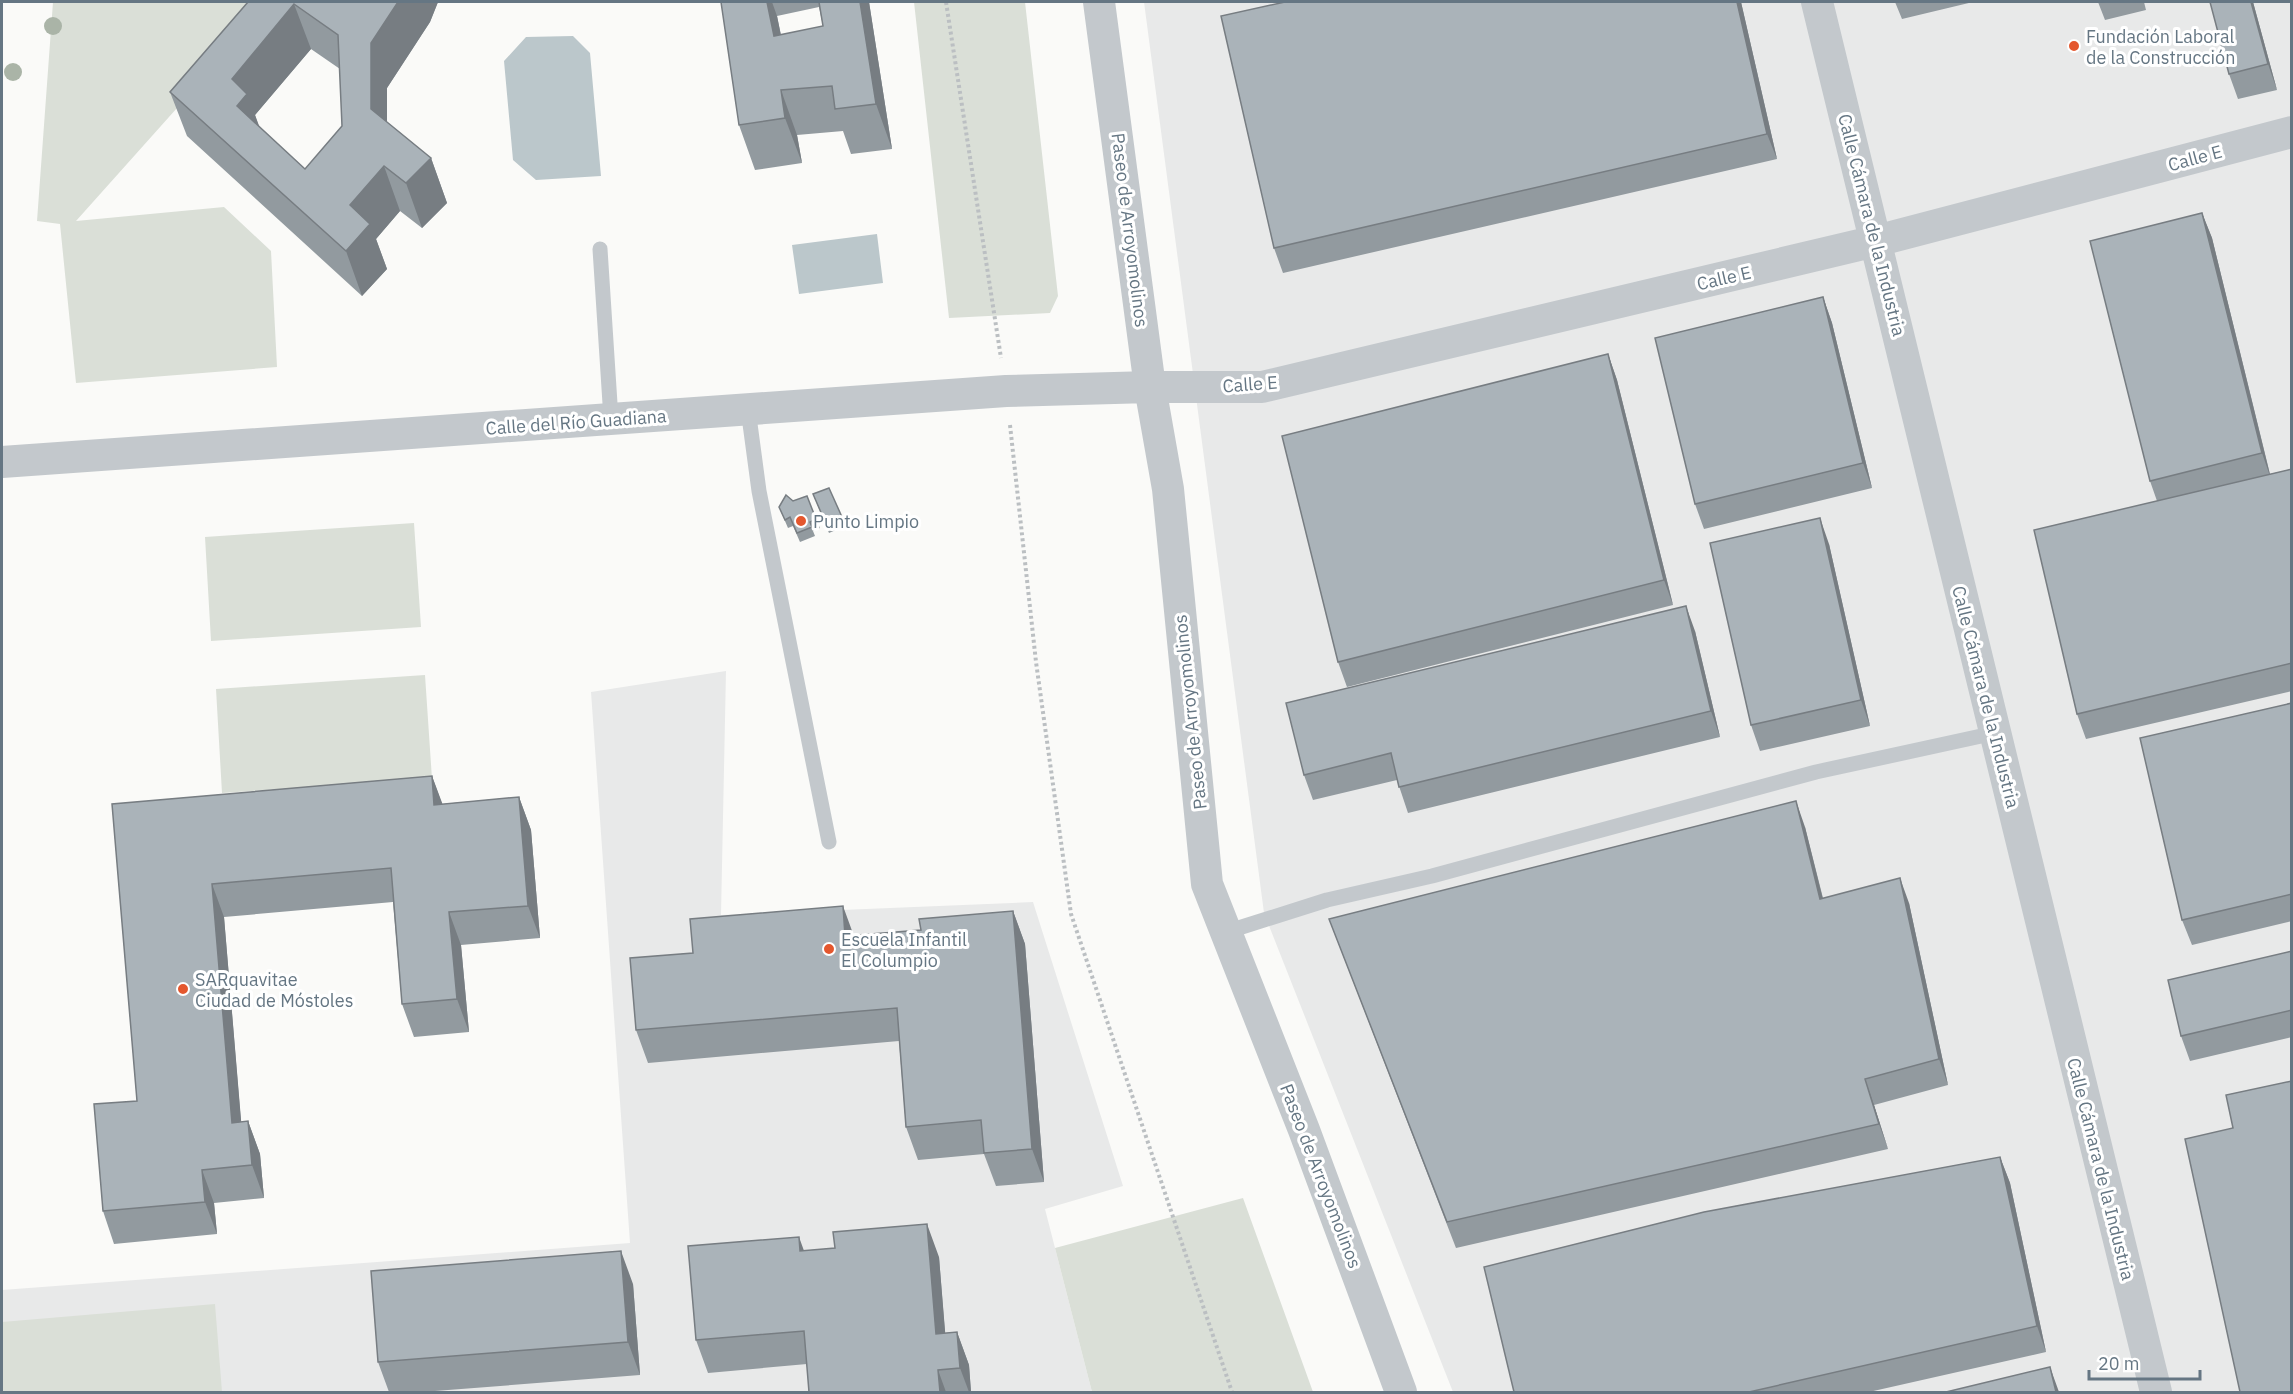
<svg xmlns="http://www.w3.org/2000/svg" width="2293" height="1394" font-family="'IBM Plex Sans',sans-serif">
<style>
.built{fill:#e8e9e9}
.green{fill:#dadfd7}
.water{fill:#bbc7cb}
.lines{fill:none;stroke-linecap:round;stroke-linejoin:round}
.path{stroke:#bbbfc2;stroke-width:4;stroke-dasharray:3 3;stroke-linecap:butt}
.service{stroke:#c3c8cc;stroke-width:15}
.minor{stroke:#c3c8cc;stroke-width:32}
.tree{fill:#aab4a7}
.wall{fill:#929a9f;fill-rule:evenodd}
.shaded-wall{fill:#777d82}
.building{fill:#aab3b9;stroke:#777d82;stroke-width:1.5;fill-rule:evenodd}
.poi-dot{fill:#e4572e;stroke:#fff;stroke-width:2}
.labels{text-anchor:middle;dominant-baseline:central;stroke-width:6;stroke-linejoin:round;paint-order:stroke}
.poi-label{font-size:18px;fill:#657683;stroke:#fff;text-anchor:start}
.street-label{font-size:18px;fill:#657683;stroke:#fff}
</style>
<rect width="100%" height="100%" fill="#fafaf8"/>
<path class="built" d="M1144,2h1147v1390h-838l-189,-479z
M726,671l-5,244 312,-13 90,284 -78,23 47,183h-1090v-102l628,-47 -39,-551z"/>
<path class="green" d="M53,2h214l-56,68 -135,151 148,-14 47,44 6,116 -201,16 -16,-159 -23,-3z
M914,2h111l33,294 -8,17 -101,5z
M414,523l7,104 -210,14 -6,-104z
M425,675l7,104 -210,14 -6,-104z
M1243,1198l70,194h-221l-37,-144z
M215,1304l7,88h-219l-1,-70z"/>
<path class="water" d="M573,36l17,17 11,123 -65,4 -23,-20 -9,-99 22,-24z
M877,234l6,49 -84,11 -7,-49z"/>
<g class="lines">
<path class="path" d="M946,2l55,356
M1010,425l26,237 35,252 161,478"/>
<path class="service" d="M600,249l11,170
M748,409l11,82 70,351
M1226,932l101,-32 105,-24 384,-104 179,-39"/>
<path class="minor" d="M1099,2l51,385 18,102 39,395 97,246 97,262
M1817,2l339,1390
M2,462l1004,-71 144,-4h112l614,-146 416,-109"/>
</g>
<g class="tree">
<circle cx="53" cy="26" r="9"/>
<circle cx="13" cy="72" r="9"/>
</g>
<path class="wall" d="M248,2h190l-8,20 -43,66v34l44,36 16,45 -25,25 -22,-17 -24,28 11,30 -25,27 -175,-160 -17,-44zM311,49l29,20 2,57 -37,43 -46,-42 -4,-12z
M721,2h148l23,147 -41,5 -8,-23 -46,4 5,28 -47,7 -16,-45zM819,7l4,19 -42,9 -4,-19z
M1285,2h456l36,157 -494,114 -9,-25z
M1895,2h78l-71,17z
M2098,2h46l2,8 -41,10z
M2253,2l24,88 -39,9 -9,-25z
M2202,213l10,25 58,236 22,-5v222l-206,48 -9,-25 80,-213 -7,-20z
M1823,297l9,26 40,165 -168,41 -9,-25z
M1608,354l9,26 56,225 -326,82 -9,-25z
M813,494l29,23 3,9 -16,7z
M779,507l37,12 4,9 -7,3 2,5 -15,6 -7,-16 -5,2z
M1829,544l41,182 -110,25 -9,-26z
M1695,631l25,106 -312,76 -11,-33 -84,20 -9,-25z
M2292,703v218l-100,24 -10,-25z
M432,776l10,28 77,-7 12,33 9,108 -79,7 8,87 -55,5 -12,-33 -9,-102 -169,15 17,205 7,-1 12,33 4,44 -50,5 3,31 -103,10 -11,-33 34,-110 -25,-297z
M1805,827l18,71 86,5 39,182 -74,20 14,44 -432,99 -127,-329z
M1013,911l12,33 19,238 -48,4 -12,-32 -66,6 -12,-33 -7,-86 -251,22 -12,-33 57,-77 161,-17 67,-6z
M2292,951v86l-102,24 -9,-25z
M2000,1157l10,26 36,169 -177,40h-355z
M804,1251l135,6 6,76 12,-1 12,33 2,27h-162l-2,-28 -99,9 -12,-33z
M633,1284l7,91 -218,17h-33l-11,-30z"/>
<path class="shaded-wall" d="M398,2h40l-8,20 -43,66v66l-16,-45v-66z
M767,2h5l5,14 13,65 -16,-45z
M860,2h9l23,147 -16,-45z
M1737,2h4l36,157 -10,-25z
M2251,2h2l24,88 -9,-26z
M294,4l17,45 -56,66 9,24 -27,-33 -5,-27z
M781,90l16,45 5,28 -17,-45z
M431,158l16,45 -25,25 -16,-45z
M384,166l16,45 -24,28 11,30 -25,27 -16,-45 4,-46z
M2202,213l10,25 59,241 -9,-26z
M1823,297l9,26 40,165 -9,-25z
M1608,354l9,26 56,225 -9,-25z
M1820,518l9,26 41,182 -9,-26z
M1686,606l9,25 25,106 -9,-26z
M432,776l12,32 -10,-3z
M519,797l12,33 9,108 -12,-32z
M1796,801l9,26 24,97 -9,-25z
M1900,878l9,25 39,182 -9,-26z
M212,884l12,33 20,238 -12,-32z
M843,906l12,33 -10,-3z
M1013,911l12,33 19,238 -12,-33z
M449,912l12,33 8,87 -12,-33z
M1865,1079l9,26 14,44 -9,-25z
M248,1121l12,33 4,44 -12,-33z
M2000,1157l10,26 36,169 -9,-26z
M202,1170l12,33 3,31 -12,-32z
M927,1224l12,33 9,110 -12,-33z
M799,1237l12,33 -11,-19z
M621,1251l12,33 7,91 -12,-33z
M957,1332l12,33 2,27h-2l-9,-24z
M2050,1367l9,25h-3z
M938,1370l8,22h-6z"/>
<path class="building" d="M248,2h150l-27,41v66l60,49 -25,25 -22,-17 -34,39 20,19 -24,27 -176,-159zM294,4l44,31 4,91 -37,43 -68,-63 10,-12 -15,-15z
M721,2h46l7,34 49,-10 -4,-24h41l16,102 -41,5 -3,-23 -51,4 4,28 -46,7z
M1285,2h452l30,132 -493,114 -53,-232z
M2210,2h41l17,62 -39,10z
M2202,213l60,240 -112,28 -60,-240z
M1823,297l40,166 -168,41 -40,-166z
M1608,354l56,226 -326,82 -56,-226z
M2292,469v194l-215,51 -43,-184z
M829,488l13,29 -16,7 -13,-30z
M786,495l7,6 14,-5 9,23 -6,3 2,5 -15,6 -7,-16 -5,3 -6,-13z
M1820,518l41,182 -110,25 -41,-182z
M1686,606l25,105 -312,76 -8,-34 -87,22 -18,-72z
M2292,703v191l-110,26 -42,-182z
M432,776l2,29 85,-8 9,109 -79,6 8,87 -55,5 -11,-136 -179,16 20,239 16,-2 4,44 -50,5 3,32 -102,9 -9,-107 43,-3 -25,-297z
M1796,801l24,98 80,-21 39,181 -74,20 14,45 -432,98 -118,-303z
M843,906l2,30 76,-6 -2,-11 94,-8 19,238 -48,4 -3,-33 -75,7 -9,-119 -261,22 -6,-72 63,-5 -3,-34z
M2292,951v59l-111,26 -13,-56z
M2292,1081v311h-52l-55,-253 48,-11 -7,-33z
M2000,1157l37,169 -288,66h-235l-30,-125 220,-55z
M927,1224l9,110 21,-2 3,36 -22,2 2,22h-131l-5,-61 -108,9 -8,-94 111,-9 1,14 35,-3 -2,-16z
M621,1251l7,91 -250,20 -7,-91z
M2050,1367l6,25h-110z"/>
<g class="poi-dot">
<circle cx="2074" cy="46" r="6"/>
<circle cx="801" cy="521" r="6"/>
<circle cx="829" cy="949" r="6"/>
<circle cx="183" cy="989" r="6"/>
</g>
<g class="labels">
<g class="poi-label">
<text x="2086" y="36">Fundación Laboral<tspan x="2086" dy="21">de la Construcción</tspan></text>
<text x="813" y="521">Punto Limpio</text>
<text x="841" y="939">Escuela Infantil<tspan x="841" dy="21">El Columpio</tspan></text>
<text x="195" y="979">SARquavitae<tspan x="195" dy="21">Ciudad de Móstoles</tspan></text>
</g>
<g class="street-label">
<text transform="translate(2195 158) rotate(-15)">Calle E</text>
<text transform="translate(1872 225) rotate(76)">Calle Cámara de la Industria</text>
<text transform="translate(1130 230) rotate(83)">Paseo de Arroyomolinos</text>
<text transform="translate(1724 278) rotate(-13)">Calle E</text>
<text transform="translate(1250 384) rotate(-4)">Calle E</text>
<text transform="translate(576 422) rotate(-4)">Calle del Río Guadiana</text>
<text transform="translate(1986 697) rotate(76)">Calle Cámara de la Industria</text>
<text transform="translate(1190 712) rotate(-96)">Paseo de Arroyomolinos</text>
<text transform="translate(2101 1169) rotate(76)">Calle Cámara de la Industria</text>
<text transform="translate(1321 1176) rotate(69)">Paseo de Arroyomolinos</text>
</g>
</g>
<rect width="2293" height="1394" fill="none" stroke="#657683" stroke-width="6"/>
<path d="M2089 1370v9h111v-9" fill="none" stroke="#657683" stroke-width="3"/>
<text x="2098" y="1370" font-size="18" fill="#657683" stroke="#ffffff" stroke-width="4.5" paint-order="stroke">20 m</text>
</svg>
